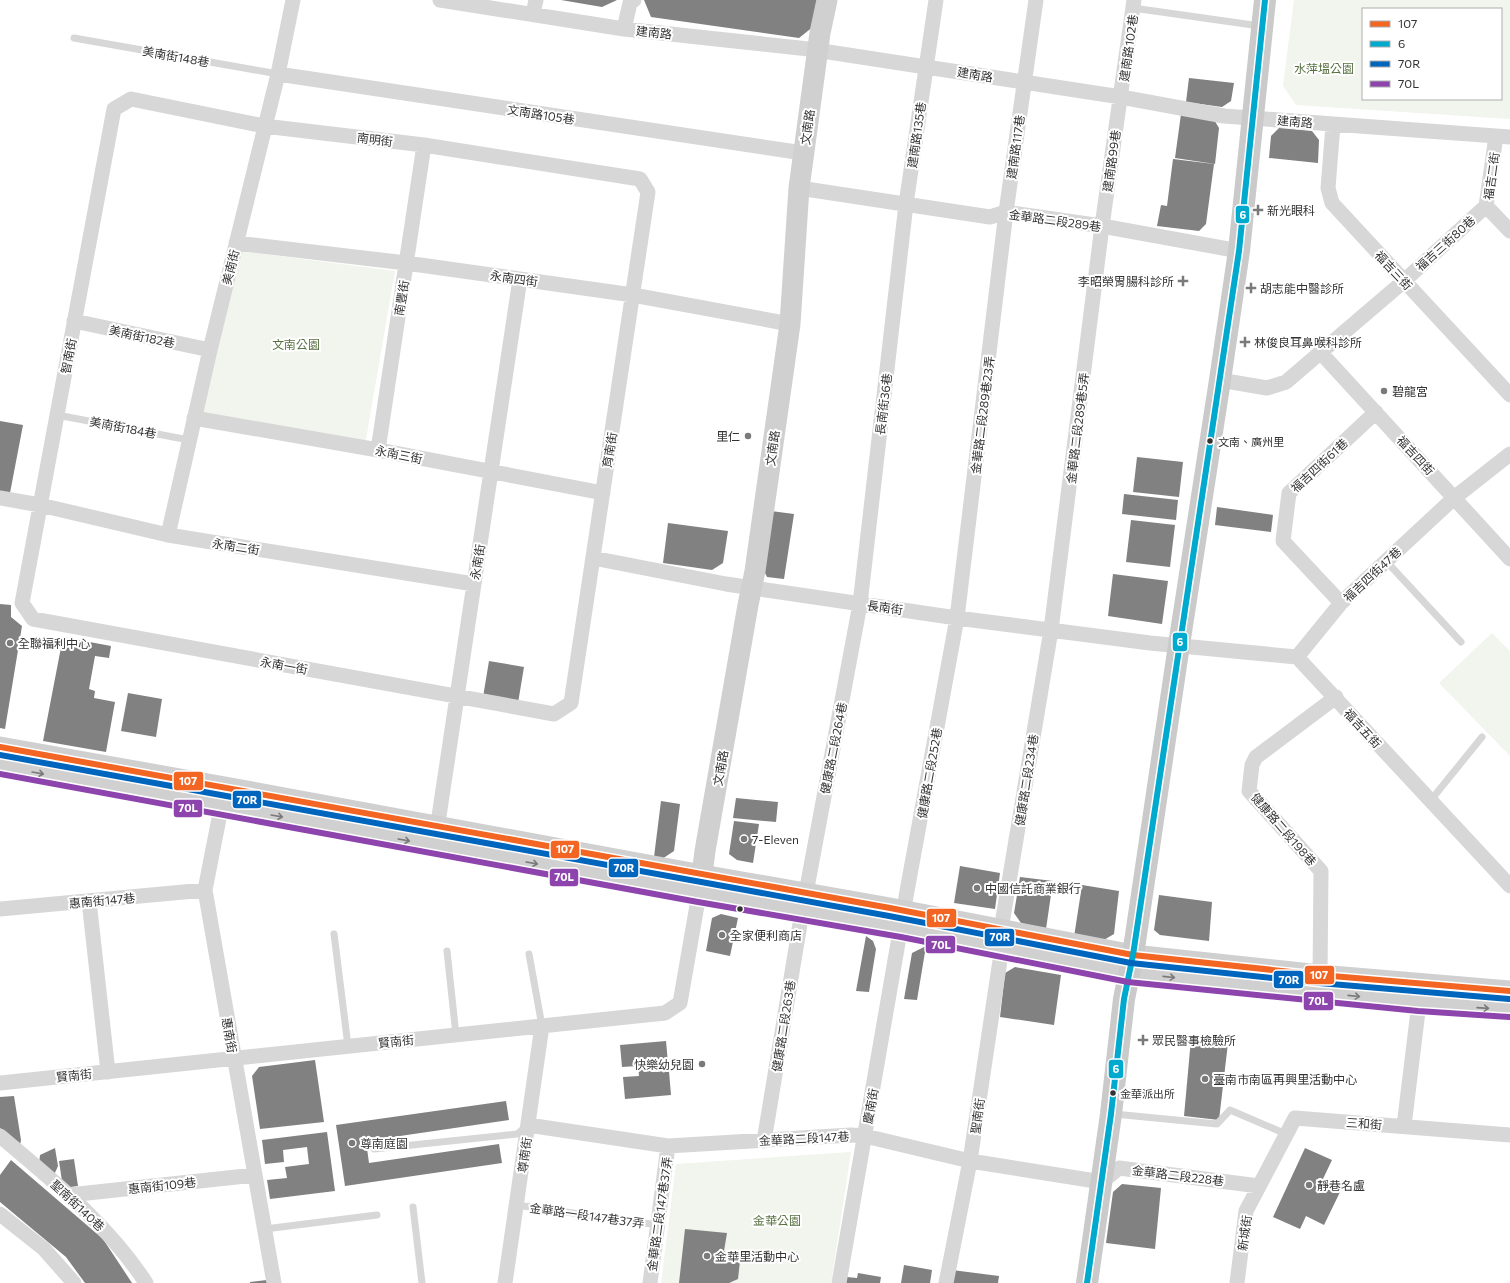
<svg xmlns="http://www.w3.org/2000/svg" width="1510" height="1283" font-family="Commissioner,'Noto Sans TC',sans-serif">
<style>
.green{fill:#f1f5ed;fill-rule:evenodd}
.building{fill:#818181}
.lines{fill:none;stroke-linecap:round;stroke-linejoin:round}
.lane{stroke:#d7d7d7;stroke-width:7}
.street{stroke:#d7d7d7;stroke-width:15}
.secondary{stroke:#d0d0d0;stroke-width:21}
.primary{stroke:#cacaca;stroke-width:22}
.bus-1-casing{stroke:#fff;stroke-width:9}
.bus-2-casing{stroke:#fff;stroke-width:9}
.bus-3-casing{stroke:#fff;stroke-width:9}
.bus-4-casing{stroke:#fff;stroke-width:9}
.bus-1{stroke:#f26522;stroke-width:6}
.bus-2{stroke:#00a9ce;stroke-width:6}
.bus-3{stroke:#0065bd;stroke-width:6}
.bus-4{stroke:#8e44ad;stroke-width:6}
.oneway{stroke:#7a7a7a}
.poi-dot{fill:#7a7a7a;stroke:#fff;stroke-width:1.5}
.bus-dot{fill:#333;stroke:#fff;stroke-width:1.5}
.labels{text-anchor:middle;dominant-baseline:central;stroke-width:4;stroke-linejoin:round;paint-order:stroke}
.bus-label{font-size:11px;fill:#333;stroke:#fff;text-anchor:start}
.street-label{font-size:12px;fill:#333;stroke:#fff}
.park-label{font-size:12px;fill:#56703f;stroke:#fff}
.poi-label{font-size:12px;fill:#333;stroke:#fff;text-anchor:start}
.line-badge{stroke:#fff;stroke-width:1.5}
.badge-label{font-size:11px;text-anchor:middle;font-weight:bold;fill:#fff}
</style>
<rect width="100%" height="100%" fill="#fff"/>
<path class="green" d="M1294,0h216v119l-214,-14 -13,-19zM1363,9h138v90h-138z
M233,250l162,21 -30,174 -174,-34z
M1492,633l18,18v105l-71,-73z
M851,1152l-20,131h-170l15,-119z"/>
<path class="building" d="M561,0h56l-15,7z
M644,0h173l-3,26 -15,12 -148,-21z
M1189,78l45,5 -3,18 -9,6 -36,-5z
M1181,114l32,4 6,10 -4,36 -40,-6z
M1279,128l33,3 7,9 -1,23 -49,-5 2,-22z
M1173,159l41,5 -8,60 -7,7 -42,-5 4,-21 6,1z
M0,421l23,4 -13,68 -10,-2z
M1137,457l46,5 -4,35 -46,-5z
M1124,494l54,6 -2,20 -54,-6z
M1217,507l56,8 -2,17 -56,-7z
M771,511l23,3 -10,65 -17,-2 -4,-8z
M1131,520l44,5 -5,42 -44,-5z
M668,523l60,8 -5,32 -11,7 -49,-7z
M1113,574l55,7 -6,43 -54,-8z
M0,604l11,1v12l11,9 -17,103 -5,-1z
M63,637l48,9 -2,12 -14,-2 -6,33 6,2 -1,7 21,4 -9,50 -63,-11z
M489,661l35,6 -6,36 -35,-6z
M128,693l34,6 -6,38 -35,-6z
M736,798l42,4 -2,20 -43,-4z
M661,801l19,3 -6,47 -12,8 -8,-2z
M734,821l25,3 -6,39 -16,-3 -8,-6z
M960,866l40,7 -5,36 -41,-6z
M1020,877l33,4 -7,48 -25,-6 -7,-10z
M1082,885l37,6 -5,43 -12,7 -28,-4z
M1159,895l53,7 -3,39 -49,-6 -6,-5z
M721,914l17,4 -8,38 -24,-5 6,-33z
M866,936l7,5 3,8 -7,43 -13,-1z
M926,946l-9,54 -13,-1 8,-46z
M1015,967l46,8 -7,50 -54,-8 5,-44z
M1191,1039l37,4 -9,77 -35,-4z
M666,1041l2,22 -16,1 1,8 16,-1 2,24 -46,4 -2,-22 16,-1 -1,-10 -16,1 -2,-22z
M315,1060l9,62 -64,7 -8,-53 7,-9z
M14,1096l7,44 -1,5 -20,-17v-31z
M506,1101l3,19 -143,21 3,22 130,-19 3,19 -157,23 -9,-61z
M327,1132l8,59 -65,8 -3,-19 20,-2 -2,-11 24,-3 -2,-17 -24,3 1,12 -19,2 -3,-24z
M55,1148l3,18 -4,9 -15,-11 1,-9z
M1305,1148l27,12 -10,21 19,9 -17,35 -18,-9 -6,13 -27,-12z
M74,1159l4,27 -15,2 -4,-27z
M11,1160l92,79 29,44h-47l-19,-26 -66,-55v-27z
M1122,1184l39,4 -6,61 -49,-6 7,-51z
M685,1229l42,4 -3,18 16,10 -2,18 -9,4h-50z
M904,1265l28,5 -2,13h-29z
M952,1270l47,6 -1,7h-48z
M858,1273l23,4 -1,6h-34l1,-6 10,1z
M267,1280v3h-17v-1z"/>
<g class="lines">
<path class="lane" d="M1133,8l127,18
M74,38l204,36
M57,415l132,25
M1386,561l75,81
M1431,800l51,-63
M334,934l14,112
M447,951l9,84
M529,954l13,72
M1114,1114l103,10 13,-14 56,24
M374,1149l143,-15 10,-8
M516,1205l142,20
M413,1207l9,76
M265,1229l112,-14"/>
<path class="street" d="M440,0l184,29 185,20 312,48 103,19 286,21
M533,14l3,-14
M624,29l6,-26 4,-3
M278,74l525,79
M131,99l133,27 160,19 216,34 8,13 -77,511 -17,11 -521,-95 -11,-16 92,-494z
M1333,125l-5,63 4,15 178,192
M1496,136l-10,70 24,25
M799,188l191,29 16,-5 96,14 137,25
M236,243l170,20 227,32 157,29
M74,321l136,29
M1321,353l189,206
M1220,380l47,8 19,-6 118,-101 82,-75
M194,418l184,32 225,43
M378,450l46,-305
M0,498l40,7 128,30 306,49
M168,535l42,-185 68,-276 15,-74
M593,558l133,26 231,34 193,25 147,14 213,229
M1341,603l-58,-62 6,-48 87,-81
M1297,657l44,-54 113,-105 56,-44
M223,798l-18,92 69,393
M436,836l84,-557
M806,893l54,-289 46,-400 30,-204
M89,901l19,171
M0,909l205,-19
M1001,930l50,-300 51,-404 32,-226
M1320,975l1,-104 -72,-80 3,-26 4,-8 80,-60
M0,1083l665,-70 15,-10 19,-109
M528,1125l140,21 183,-11 14,1 105,25 132,21 17,-14 140,18
M1404,1126l15,-123
M0,1136c53,45 108,88 146,147
M764,1141l38,-229
M69,1195l186,-20
M0,1214l44,35 30,34
M505,1283l37,-257
M650,1283l18,-137
M839,1283l68,-392 50,-273 49,-406 30,-212
M946,1283l24,-122 32,-214
M1237,1283l9,-72 49,-93 215,17"/>
<path class="secondary" d="M0,747l236,42 466,86 188,33 243,47 187,20 190,16
M0,766l699,128 203,35 228,45 289,29 91,6
M700,890l5,-39 43,-246 7,-34 35,-247 9,-136 21,-155 7,-33"/>
<path class="primary" d="M1087,1283l24,-169 13,-115 9,-44 46,-310 41,-265 19,-129 26,-251"/>
<g class="bus-1-casing">
<path id="bus-1" d="M0,747l890,161 243,47 187,20 190,16"/>
</g>
<g class="bus-2-casing">
<path id="bus-2" d="M1087,1283l24,-169 13,-115 9,-44 106,-704 26,-251"/>
</g>
<g class="bus-3-casing">
<path id="bus-3" d="M0,755l889,161 242,47 188,20 190,16"/>
</g>
<g class="bus-4-casing">
<path id="bus-4" d="M0,774l698,128 203,35 227,45 290,29 91,6"/>
</g>
<use href="#bus-1" class="bus-1"/>
<use href="#bus-2" class="bus-2"/>
<use href="#bus-3" class="bus-3"/>
<use href="#bus-4" class="bus-4"/>
</g>
<defs><path id="oneway-shaft" d="M-6 0H5M1.5-3L5.5 0L1.5 3" fill="none" stroke-width="1.6" stroke-linecap="round" stroke-linejoin="round"/></defs>
<g class="oneway">
<use href="#oneway-shaft" transform="translate(38 773) rotate(10)"/>
<use href="#oneway-shaft" transform="translate(277 816) rotate(10)"/>
<use href="#oneway-shaft" transform="translate(404 840) rotate(10)"/>
<use href="#oneway-shaft" transform="translate(532 863) rotate(10)"/>
<use href="#oneway-shaft" transform="translate(1169 977) rotate(6)"/>
<use href="#oneway-shaft" transform="translate(1354 996) rotate(6)"/>
<use href="#oneway-shaft" transform="translate(1483 1008) rotate(4)"/>
</g>
<g class="poi-dot">
<path d="M1256 204h4v4h4v4h-4v4h-4v-4h-4v-4h4z"/>
<path d="M1181 275h4v4h4v4h-4v4h-4v-4h-4v-4h4z"/>
<path d="M1249 282h4v4h4v4h-4v4h-4v-4h-4v-4h4z"/>
<path d="M1243 336h4v4h4v4h-4v4h-4v-4h-4v-4h4z"/>
<circle cx="1384" cy="391" r="4"/>
<circle cx="748" cy="436" r="4"/>
<circle cx="10" cy="643" r="4"/>
<circle cx="744" cy="839" r="4"/>
<circle cx="977" cy="888" r="4"/>
<circle cx="722" cy="935" r="4"/>
<path d="M1141 1034h4v4h4v4h-4v4h-4v-4h-4v-4h4z"/>
<circle cx="702" cy="1064" r="4"/>
<circle cx="1205" cy="1079" r="4"/>
<circle cx="352" cy="1143" r="4"/>
<circle cx="1309" cy="1185" r="4"/>
<circle cx="707" cy="1256" r="4"/>
</g>
<g class="bus-dot">
<circle cx="1210" cy="441" r="3.5"/>
<circle cx="740" cy="909" r="3.5"/>
<circle cx="1113" cy="1093" r="3.5"/>
</g>
<g class="labels">
<g class="bus-label">
<text x="1218" y="441">文南、廣州里</text>
<text x="1120" y="1093">金華派出所</text>
</g>
<g class="street-label">
<text transform="translate(654 32) rotate(6)">建南路</text>
<text transform="translate(1128 48) rotate(-82)">建南路102巷</text>
<text transform="translate(176 56) rotate(10)">美南街148巷</text>
<text transform="translate(975 74) rotate(9)">建南路</text>
<text transform="translate(541 114) rotate(9)">文南路105巷</text>
<text transform="translate(1295 121) rotate(5)">建南路</text>
<text transform="translate(807 127) rotate(-82)">文南路</text>
<text transform="translate(916 135) rotate(-82)">建南路135巷</text>
<text transform="translate(375 139) rotate(7)">南明街</text>
<text transform="translate(1015 147) rotate(-82)">建南路117巷</text>
<text transform="translate(1111 161) rotate(-82)">建南路99巷</text>
<text transform="translate(1491 176) rotate(-82)">福吉二街</text>
<text transform="translate(1055 220) rotate(8)">金華路二段289巷</text>
<text transform="translate(1445 243) rotate(-42)">福吉三街80巷</text>
<text transform="translate(230 267) rotate(-76)">美南街</text>
<text transform="translate(1394 270) rotate(47)">福吉三街</text>
<text transform="translate(514 278) rotate(8)">永南四街</text>
<text transform="translate(401 298) rotate(-81)">南豐街</text>
<text transform="translate(142 336) rotate(12)">美南街182巷</text>
<text transform="translate(68 356) rotate(-79)">智南街</text>
<text transform="translate(883 404) rotate(-83)">長南街36巷</text>
<text transform="translate(982 415) rotate(-83)">金華路二段289巷23弄</text>
<text transform="translate(123 427) rotate(11)">美南街184巷</text>
<text transform="translate(1077 428) rotate(-83)">金華路二段289巷5弄</text>
<text transform="translate(772 448) rotate(-82)">文南路</text>
<text transform="translate(609 450) rotate(-81)">育南街</text>
<text transform="translate(399 454) rotate(11)">永南三街</text>
<text transform="translate(1416 455) rotate(47)">福吉四街</text>
<text transform="translate(1319 465) rotate(-43)">福吉四街61巷</text>
<text transform="translate(236 546) rotate(9)">永南二街</text>
<text transform="translate(477 562) rotate(-81)">永南街</text>
<text transform="translate(1372 574) rotate(-43)">福吉四街47巷</text>
<text transform="translate(885 607) rotate(8)">長南街</text>
<text transform="translate(284 665) rotate(10)">永南一街</text>
<text transform="translate(1363 728) rotate(47)">福吉五街</text>
<text transform="translate(833 748) rotate(-79)">健康路二段264巷</text>
<text transform="translate(720 768) rotate(-80)">文南路</text>
<text transform="translate(929 773) rotate(-80)">健康路二段252巷</text>
<text transform="translate(1026 780) rotate(-81)">健康路二段234巷</text>
<text transform="translate(1284 829) rotate(49)">健康路二段198巷</text>
<text transform="translate(102 900) rotate(-5)">惠南街147巷</text>
<text transform="translate(783 1026) rotate(-81)">健康路二段263巷</text>
<text transform="translate(230 1035) rotate(80)">惠南街</text>
<text transform="translate(396 1041) rotate(-6)">賢南街</text>
<text transform="translate(74 1075) rotate(-6)">賢南街</text>
<text transform="translate(870 1106) rotate(-80)">慶南街</text>
<text transform="translate(977 1116) rotate(-82)">聖南街</text>
<text transform="translate(1364 1123) rotate(4)">三和街</text>
<text transform="translate(804 1138) rotate(-3)">金華路二段147巷</text>
<text transform="translate(524 1155) rotate(-82)">尊南街</text>
<text transform="translate(1178 1175) rotate(7)">金華路二段228巷</text>
<text transform="translate(162 1185) rotate(-6)">惠南街109巷</text>
<text transform="translate(78 1205) rotate(43)">聖南街140巷</text>
<text transform="translate(659 1214) rotate(-82)">金華路二段147巷37弄</text>
<text transform="translate(587 1215) rotate(8)">金華路一段147巷37弄</text>
<text transform="translate(1244 1233) rotate(-82)">新城街</text>
</g>
<g class="park-label">
<text x="1324" y="68">水萍塭公園</text>
<text x="296" y="344">文南公園</text>
<text x="777" y="1220">金華公園</text>
</g>
<g class="poi-label">
<text x="1267" y="210">新光眼科</text>
<text x="1174" y="281" text-anchor="end">李昭榮胃腸科診所</text>
<text x="1260" y="288">胡志能中醫診所</text>
<text x="1254" y="342">林俊良耳鼻喉科診所</text>
<text x="1392" y="391">碧龍宮</text>
<text x="740" y="436" text-anchor="end">里仁</text>
<text x="18" y="643">全聯福利中心</text>
<text x="752" y="839">7-Eleven</text>
<text x="985" y="888">中國信託商業銀行</text>
<text x="730" y="935">全家便利商店</text>
<text x="1152" y="1040">眾民醫事檢驗所</text>
<text x="694" y="1064" text-anchor="end">快樂幼兒園</text>
<text x="1213" y="1079">臺南市南區再興里活動中心</text>
<text x="360" y="1143">尊南庭園</text>
<text x="1317" y="1185">靜巷名盧</text>
<text x="715" y="1256">金華里活動中心</text>
</g>
</g>
<g class="line-badge">
<rect x="1235" y="205" width="15" height="19" rx="4" fill="#00a9ce"/>
<rect x="1172" y="632" width="16" height="20" rx="4" fill="#00a9ce"/>
<rect x="173" y="771" width="31" height="20" rx="4" fill="#f26522"/>
<rect x="232" y="790" width="30" height="19" rx="4" fill="#0065bd"/>
<rect x="173" y="799" width="30" height="19" rx="4" fill="#8e44ad"/>
<rect x="550" y="840" width="30" height="19" rx="4" fill="#f26522"/>
<rect x="608" y="858" width="31" height="20" rx="4" fill="#0065bd"/>
<rect x="549" y="868" width="30" height="19" rx="4" fill="#8e44ad"/>
<rect x="926" y="908" width="31" height="20" rx="4" fill="#f26522"/>
<rect x="984" y="928" width="31" height="19" rx="4" fill="#0065bd"/>
<rect x="925" y="935" width="31" height="19" rx="4" fill="#8e44ad"/>
<rect x="1304" y="965" width="31" height="20" rx="4" fill="#f26522"/>
<rect x="1273" y="970" width="31" height="19" rx="4" fill="#0065bd"/>
<rect x="1303" y="991" width="31" height="20" rx="4" fill="#8e44ad"/>
<rect x="1108" y="1059" width="16" height="20" rx="4" fill="#00a9ce"/>
</g>
<g class="badge-label">
<text x="1243" y="219">6</text>
<text x="1180" y="646">6</text>
<text x="188" y="785">107</text>
<text x="247" y="804">70R</text>
<text x="188" y="812">70L</text>
<text x="565" y="853">107</text>
<text x="624" y="872">70R</text>
<text x="564" y="881">70L</text>
<text x="941" y="922">107</text>
<text x="1000" y="941">70R</text>
<text x="941" y="949">70L</text>
<text x="1319" y="979">107</text>
<text x="1289" y="984">70R</text>
<text x="1318" y="1005">70L</text>
<text x="1116" y="1073">6</text>
</g>
<rect x="1362" y="8" width="140" height="92" fill="#ffffff" stroke="#adadad"/>
<rect x="1370" y="21" width="20" height="6" fill="#f26522" stroke="#adadad"/>
<text x="1398" y="28" font-size="12" fill="#333333">107</text>
<rect x="1370" y="41" width="20" height="6" fill="#00a9ce" stroke="#adadad"/>
<text x="1398" y="48" font-size="12" fill="#333333">6</text>
<rect x="1370" y="61" width="20" height="6" fill="#0065bd" stroke="#adadad"/>
<text x="1398" y="68" font-size="12" fill="#333333">70R</text>
<rect x="1370" y="81" width="20" height="6" fill="#8e44ad" stroke="#adadad"/>
<text x="1398" y="88" font-size="12" fill="#333333">70L</text>
</svg>
